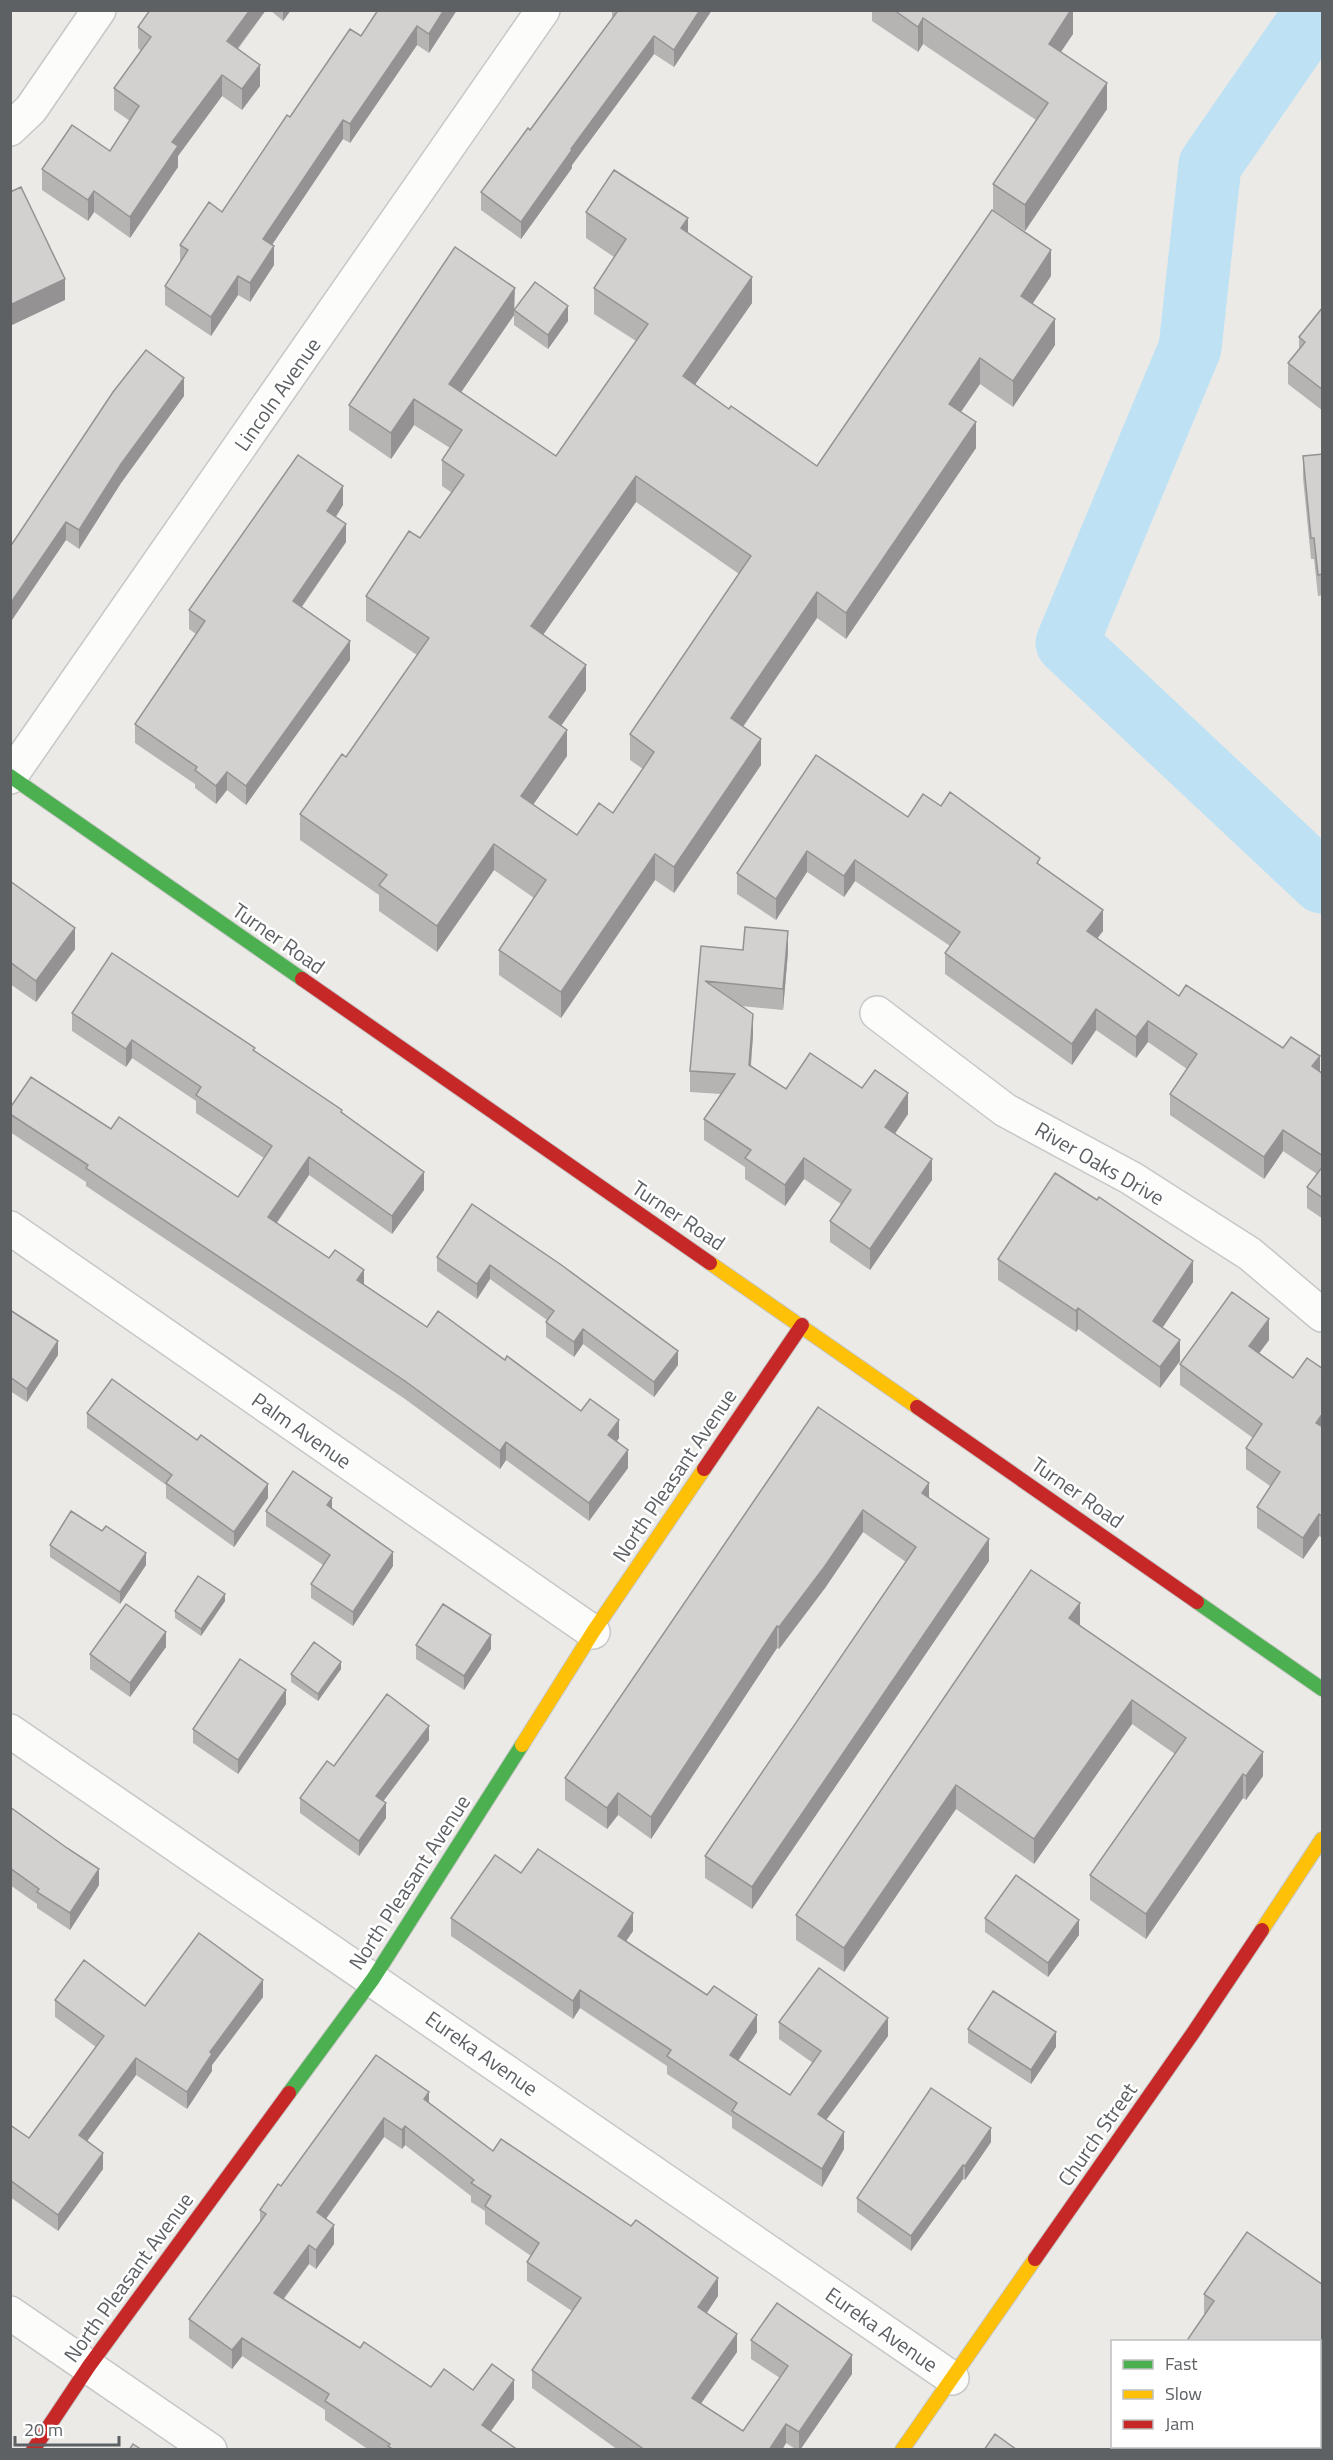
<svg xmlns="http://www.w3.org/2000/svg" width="1333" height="2460" font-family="'Titillium Web',sans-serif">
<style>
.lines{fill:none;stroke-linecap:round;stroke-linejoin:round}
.river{stroke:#bee2f3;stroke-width:63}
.street-casing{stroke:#c6c7c7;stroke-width:36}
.fast-casing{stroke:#c6c7c6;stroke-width:16}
.slow-casing{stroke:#c6c7c6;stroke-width:16}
.jam-casing{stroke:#c6c7c6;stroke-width:16}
.street{stroke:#fcfcfb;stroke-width:33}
.fast{stroke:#4caf50;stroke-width:14}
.slow{stroke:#ffc107;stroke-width:14}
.jam{stroke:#c62828;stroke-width:14}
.wall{fill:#b5b4b3;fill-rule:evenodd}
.shaded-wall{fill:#949292}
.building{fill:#d3d1d0;stroke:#949292;stroke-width:1.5;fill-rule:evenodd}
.labels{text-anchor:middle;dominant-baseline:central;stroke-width:5;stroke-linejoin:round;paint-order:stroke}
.street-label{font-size:21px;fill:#5d6164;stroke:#fff}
</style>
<rect width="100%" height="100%" fill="#eceae7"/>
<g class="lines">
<path class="river" d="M1317,10l-107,155 -20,183 -123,295 255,239"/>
<g class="street-casing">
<path id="street" d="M10,129l21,-20 68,-99
M10,777l533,-767
M877,1013l128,97 126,68 119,76 72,61
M10,1228l583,404
M10,1731l942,647
M10,2313l200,137"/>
</g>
<g class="fast-casing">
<path id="fast" d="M10,776l292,203
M1197,1602l125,87
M289,2093l84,-114 149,-234"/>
</g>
<g class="slow-casing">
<path id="slow" d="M710,1263l207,144
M522,1745l71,-113 111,-163
M1262,1930l60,-91
M902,2450l133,-191"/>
</g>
<g class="jam-casing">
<path id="jam" d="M302,979l408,284
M917,1407l280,195
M704,1469l98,-144
M1035,2259l158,-226 69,-103
M33,2450l56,-84 200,-273"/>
</g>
<use href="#street" class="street"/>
<use href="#fast" class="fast"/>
<use href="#slow" class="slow"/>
<use href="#jam" class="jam"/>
</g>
<path class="wall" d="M150,10h116l-28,39 22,37 -18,24 -20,-14 -44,60v11l-48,71 -36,-26 -6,9 -46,-31v-21l68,-18 20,-30 -16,-11v-22l27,-37 -3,-3v-21z
M270,10h21l-8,11z
M378,10h79l-28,43 -12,-8 -67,98 -7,-4 -71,106 2,20 -24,37 -12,-7 -27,41 -46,-31v-19l15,-23v-18l42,-33 68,-95 71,-81z
M612,10h100l-38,57 -20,-13 -82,111v3l-51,71 -40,-29v-18l49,-62 82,-111z
M872,10h201v24l-12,18 46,57 -82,122 -32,-21v-26l43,-64 -113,-76 -5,8 -46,-31z
M586,212l102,21 64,70 -57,81 34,25 88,57 234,-190 -19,28 23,41 -42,62 -33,-23 -19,28 15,36 -130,191 -29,-21 -74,109 18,38 -87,128 -19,-13 -94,138 -62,-43v-25l35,-52 -40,-28 -57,82 -58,-41v-16l-79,-55v-26l46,-57 71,-102 -51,-34v-25l54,-58 31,-46 -9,-6v-26l8,-12 -36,-23 -23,34 -42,-29v-25l166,-96 53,12 -20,28 -34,-24v-10l-53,77 95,64 80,-115 -42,-27v-26l20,-31 -28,-19zM636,502l103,72 -109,160v26l13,9 -30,44 -36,22 -44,-30 34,-49 -6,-30 25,-36 -43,-55z
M1323,307v104l-35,-27v-21l11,-14v-12z
M184,396l-63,87 -42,66 -13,-9 -54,4z
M1323,454v141l-5,1 -4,-37h-3l-8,-81v-22z
M343,505l-7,12 10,25 -44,65 48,53 -104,145 -19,-15 -11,14 -21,-16v-4l-60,-41v-19l61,-90 -7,-5v-19z
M941,806l99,60 63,65 -6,7 82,58 104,52 40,26v145l-16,-11v-21l10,-13 -34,-23 -19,28 -94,-64v-21l17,-25 -39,-27 -12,16 -40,-28 -24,35 -127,-91v-21l5,-7 -95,-65 -11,16 -37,-25 -31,48 -39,-26v-21z
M10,881l65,68 -39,53 -26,-18z
M701,946l42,4 45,2 -5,58 -42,-4 12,29 -2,31 35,23 76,-1 46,26 -13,20 37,46 -62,90 -40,-28v-21l11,-17 -37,-25 -19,27 -40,-27v-12l-41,-27v-21l17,-25 -31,-2v-21z
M72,1013l183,38 87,62 82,77 -32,44 -83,-59 -32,48 87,61 63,43 78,33 114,78 -3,4 12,26 -39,53 -83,-61 -6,9 -95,-70 -319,-213v-4l-76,-50v-24l101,21 127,68 26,-39 -68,-45v-12l-64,-43 -6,9 -54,-36z
M472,1204l206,161 -24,32 -71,-53 -9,13 -28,-20v-15l1,-2 -57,-41 -13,20 -40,-28v-14z
M998,1259l195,23 -31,46 18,33 -20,27 -82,-59 -2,3 -78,-52z
M10,1310l48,45 -31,47 -17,-11z
M1269,1340l-10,13 34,25 30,-9v169l-4,-2 -16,23 -46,-31v-21l13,-21 -24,-17v-21l7,-10 -73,-53v-21z
M818,1407l111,91 60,63 -237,348 -47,-31v-22l201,-294 -43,-30 -38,56 -46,61 -2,-1 -126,191 -33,-24 -11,14 -42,-29v-22z
M87,1413l181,85 -34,49 -68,-49v-13l-79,-57z
M332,1508l61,58 -40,60 -42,-28v-14l12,-19 -57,-39v-15z
M50,1545l96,20 -26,39 -70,-47z
M225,1601l-24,35 -26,-18v-7z
M1080,1625l183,151 -17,24 -3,-2 -97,141 -56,-39v-25l85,-121 -43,-30 -98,140 -78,-55 -112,163 -48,-32v-25z
M416,1645l75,4 -27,41 -48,-31z
M166,1647l-36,50 -40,-28v-15z
M341,1669l-23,32 -27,-19v-8z
M286,1704l-48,70 -45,-31v-14z
M429,1740l-46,61 3,17 -27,38 -59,-43v-15l34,-32z
M10,1807l89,78 -29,45 -33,-22v-4l-27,-19z
M521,1873l112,58 -7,10 131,91 -19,29 52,34 23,-32 -34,-24v-17l109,14 -62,84 18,29 -22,38 -90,-59v-11l-65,-43v-8l-87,-58 -7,11 -122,-83v-18z
M985,1918l94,17 -31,42 -63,-45z
M263,1997l-51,68v6l-25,38 -51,-34 -49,66 16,28 -45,62 -48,-34v-72l19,13 67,-91 -41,-30v-17l90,6z
M968,2029l88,18 -25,37 -63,-41z
M376,2055l53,48 64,48 225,145 -11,17 30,39 -36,52 42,27 37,-53 -29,-19v-19l101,34 -52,76h-3l-11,-7 -4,7h-164l-86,-62v-18l40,-59 -45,-30v-19l4,-6 -46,-32v-13l-14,-9v-6l-66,-51 -3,4 -18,-12 -58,82 8,25 -18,25 -7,-5 -25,35 76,49 71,39 42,3 41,9 -23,32 27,19h-149l-44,-30v-10l-83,-54 -10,13 -43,-31v-19l71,-96v-13l21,-24z
M991,2142l-26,38 -2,-1 -52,72 -54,-39v-14z
M1247,2232l76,218h-113v-2l110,-2 -116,-131v-21z"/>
<path class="shaded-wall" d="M250,10h16l-39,52v-21z
M283,10h8l-8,11z
M444,10h13l-28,43v-19z
M700,10h12l-38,57v-17z
M1071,10h2v24l-24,35v-25z
M923,18v26l-5,8v-25z
M417,26v19l-67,98v-19z
M654,36v18l-82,111v3l-51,71v-17l50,-73z
M260,65v21l-18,24v-21z
M222,75v21l-44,60v11l-48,71v-21l42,-75z
M1107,83v26l-82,122v-26z
M343,120v19l-80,119v-19z
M94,191v21l-6,9v-21z
M688,218v26l-7,-16z
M274,246v19l-24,37v-19z
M1051,250v26l-30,45v-25z
M238,276v19l-27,41v-19z
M752,277v26l-69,99v-26z
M65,279v21l-55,26v-21z
M515,288l-1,27 -65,95v-26z
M568,306v15l-20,28v-14z
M1055,319v26l-42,62v-26z
M980,358v26l-31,45v-25z
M184,378v18l-63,87 -42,66v-19l42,-66z
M414,399v26l-23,34v-26z
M976,422v26l-130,191v-26z
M636,476v26l-105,150v-26z
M343,486v19l-16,25v-19z
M66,522v18l-56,83v-19z
M346,524v18l-53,77v-18z
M817,592v26l-86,126v-26z
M350,641v19l-104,145v-19z
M586,665v25l-37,53v-26z
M567,730v26l-46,66v-26z
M761,739v26l-87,128v-26z
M227,772v18l-11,14v-18z
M494,844v26l-57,82v-26z
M807,851v21l-31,48v-21z
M655,854v26l-94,138v-26z
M855,860v21l-11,16v-21z
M1103,910v21l-16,21v-21z
M75,928v21l-39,53v-21z
M788,931v21l-5,58v-21z
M1096,1009v21l-24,35v-21z
M753,1014v21l-4,51v-21z
M1148,1021v21l-12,16v-21z
M132,1040v18l-6,9v-18z
M1320,1056v21l-8,-11z
M908,1093v21l-23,34v-21z
M1283,1130v21l-19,28v-22z
M309,1157v18l-41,60v-18z
M804,1158v21l-19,27v-21z
M932,1159v21l-62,90v-21z
M424,1172v18l-32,44v-18z
M1193,1261v21l-40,60v-21z
M490,1265v14l-13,20v-15z
M364,1270v18l-7,-8z
M1078,1308v21l-2,3v-21z
M1269,1319v21l-20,27v-21z
M583,1329v15l-9,13v-15z
M1180,1340v21l-20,27v-21z
M58,1341v14l-31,47v-13z
M678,1351v14l-24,32v-15z
M1323,1413v21l-7,-11z
M619,1420v18l-11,15v-18z
M506,1442v18l-6,9v-18z
M628,1450v18l-39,53v-18z
M929,1483v22l-7,-12z
M268,1484v14l-34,49v-15z
M332,1498v14l-5,-7z
M863,1510v22l-38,56 -46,61v-22z
M1319,1514v22l-16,23v-21z
M989,1539v22l-237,348v-22z
M393,1552v14l-40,60v-14z
M146,1553v12l-26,39v-12z
M225,1594v7l-24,35v-7z
M1080,1603v24l-11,-9z
M777,1626v22l-126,191v-22z
M166,1632v15l-36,50v-14z
M491,1635v14l-27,41v-14z
M341,1662v7l-23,32v-7z
M286,1690v14l-48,70v-14z
M1132,1700v24l-98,140v-25z
M429,1726v14l-53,71v-15z
M1263,1752v24l-17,24v-24z
M1243,1774v24l-97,141v-25z
M956,1785v24l-112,163v-24z
M618,1793v22l-11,14v-21z
M386,1803v15l-27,38v-15z
M99,1869v16l-29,45v-17z
M633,1913v18l-15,22v-17z
M1079,1920v15l-31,42v-14z
M263,1980v17l-51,68v6l-25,38v-17l23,-40z
M580,1990v18l-7,11v-18z
M757,2015v17l-27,41v-18z
M888,2018v18l-70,95v-17z
M1056,2032v15l-25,37v-14z
M136,2058v17l-57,77v-17z
M429,2092v19l-5,-12z
M384,2118v19l-67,94v-19z
M405,2126v19l-3,4v-19z
M991,2128v14l-26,38v-14z
M844,2132v17l-22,38v-18z
M103,2153v16l-45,62v-16z
M963,2165v14l-52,72v-15z
M334,2225v19l-18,25v-19z
M309,2245v19l-35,47v-18z
M718,2278v18l-20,29v-18z
M737,2334v18l-45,64v-18z
M242,2338v18l-10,13v-19z
M852,2355v19l-52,76h-1v-18z
M514,2380v19l-32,44v-18z
M786,2424v19l-4,7h-13z"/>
<path class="building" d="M150,10h100l-23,31 33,24 -18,24 -20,-14 -50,67 6,4 -48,71 -36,-26 -6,9 -46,-31 30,-44 38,26 29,-45 -25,-18 37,-51 -13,-10z
M378,10h66l-15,24 -12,-8 -67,98 -7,-4 -80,119 11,7 -24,37 -12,-7 -27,41 -46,-31 23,-36 -8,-5 29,-43 13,10 65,-97 3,2 60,-88 11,7z
M616,10h84l-26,40 -20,-14 -83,113 1,1 -51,72 -40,-30 47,-64 2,2 87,-118z
M894,10h177l-22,34 58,39 -82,122 -32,-21 55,-81 -125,-85 -5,9z
M614,170l74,48 -7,10 71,49 -69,99 46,33 2,-3 86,60 175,-256 59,40 -30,46 34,23 -42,62 -33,-23 -31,46 27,18 -130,191 -29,-21 -86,126 30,21 -87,128 -19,-13 -94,138 -62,-42 47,-70 -52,-36 -57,82 -58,-41 8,-10 -87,-61 42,-60 4,3 83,-119 -63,-42 43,-65 11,7 44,-63 -22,-15 20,-30 -48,-31 -23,34 -42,-28 106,-158 60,41 -66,96 107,72 92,-132 -54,-36 32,-49 -40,-27zM636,476l115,80 -121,178 24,18 -41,61 -14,-10 -22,32 -56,-39 46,-66 -18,-13 37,-52 -55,-39z
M21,187l44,92 -55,26v-113z
M535,282l33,24 -20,29 -34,-25z
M1323,307v83l-35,-27 17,-21 -6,-5z
M146,350l38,28 -63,86 -42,66 -13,-8 -56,82v-61l2,1 101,-152z
M1323,454v120l-5,1 -4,-37h-3l-8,-82z
M298,455l45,31 -16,25 19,13 -53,77 57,40 -104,145 -19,-14 -11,14 -21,-16 2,-3 -62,-43 70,-103 -16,-11z
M816,755l92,62 15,-23 18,12 9,-14 90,66 -3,5 66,47 -16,21 92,65 7,-11 97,63 8,-11 29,19 -8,10 11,8v82l-40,-26 -19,27 -94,-63 27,-40 -49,-33 -12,16 -40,-28 -24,35 -127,-91 15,-21 -105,-72 -11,16 -37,-25 -31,48 -39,-26z
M10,881l65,47 -39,53 -26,-19z
M745,927l43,4 -5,58 -78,-8 48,33 -4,51 37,24 24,-36 52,35 13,-18 33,23 -23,34 47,32 -62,90 -40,-28 21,-31 -47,-32 -19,27 -40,-27 6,-8 -47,-31 31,-45 -45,-3 11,-125 42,4z
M112,953l143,95 -2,2 89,60 -1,2 83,60 -32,44 -83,-59 -41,60 61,41 6,-8 29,20 -7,10 70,47 11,-16 67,49 2,-4 74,55 9,-12 29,21 -11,15 20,15 -39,53 -83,-61 -6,9 -95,-70 -319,-213 2,-3 -78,-51v-6l21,-31 80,52 8,-12 119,80 34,-51 -76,-51 5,-8 -69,-47 -6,9 -54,-36z
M1323,1166v32l-16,-11z
M1055,1173l42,27 2,-3 94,64 -40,60 27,19 -20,27 -82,-59 -2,3 -78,-52z
M472,1204l88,60 118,87 -24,31 -71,-53 -9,13 -28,-20 8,-11 -64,-46 -13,19 -40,-27z
M1232,1292l37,27 -20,27 44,32 14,-20 16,11v44l-7,10 7,4v90l-4,-3 -16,24 -46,-31 23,-35 -34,-24 16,-24 -82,-60z
M10,1310l48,31 -31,48 -17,-12z
M112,1379l85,61 4,-5 67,49 -34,48 -68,-49 6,-8 -85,-62z
M818,1407l111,76 -7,10 67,46 -237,348 -47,-31 211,-309 -53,-37 -38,56 -46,61 -2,-1 -126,191 -33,-24 -11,15 -42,-30z
M293,1471l39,27 -5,7 66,47 -40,60 -42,-28 19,-29 -64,-44z
M71,1511l31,20 4,-5 40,27 -26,39 -70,-47z
M1031,1570l49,33 -11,15 194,134 -17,24 -3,-2 -97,140 -56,-39 96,-137 -54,-38 -98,139 -78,-54 -112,163 -48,-33z
M198,1576l27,18 -24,35 -26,-18z
M126,1604l40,28 -36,51 -40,-29z
M443,1604l48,31 -27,41 -48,-31z
M314,1642l27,20 -23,32 -27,-20z
M240,1659l46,31 -48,70 -45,-31z
M387,1694l42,32 -53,70 10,7 -27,38 -59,-43 27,-37 7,5z
M10,1807l57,41 32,21 -29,44 -33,-21 2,-3 -29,-21z
M538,1849l95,64 -15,23 89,59 7,-9 43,29 -27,40 60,40 31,-44 -42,-29 40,-54 69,50 -70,96 26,18 -22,37 -90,-58 5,-8 -70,-47 4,-6 -91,-60 -7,11 -122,-83 44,-63 26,18z
M1016,1875l63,45 -31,43 -63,-45z
M199,1933l64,47 -53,72 2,2 -25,38 -51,-34 -57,77 24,18 -45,62 -48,-35v-55l19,13 75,-102 -49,-36 29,-40 61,46z
M993,1991l63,41 -25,38 -63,-41z
M376,2055l53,37 -5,7 69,52 8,-12 130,87 5,-6 82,58 -20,29 39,27 -45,64 51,33 45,-65 -37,-26 26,-37 75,52 -53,77 -13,-8 -17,26h-124l-113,-80 49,-72 -54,-36 12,-19 -54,-37 6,-10 -20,-13 3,-3 -69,-54 -3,4 -18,-12 -67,94 17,13 -18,25 -7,-5 -35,48 86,55 4,-6 67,45 13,-18 29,21 19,-26 22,16 -32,45 36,25h-124l-6,-4 2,-2 -65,-43 4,-7 -87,-56 -10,12 -43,-31 77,-105 -6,-4 18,-26 3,2z
M931,2088l60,40 -26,38 -2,-1 -52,71 -54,-38z
M1247,2232l76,53v165h-110l-3,-2 1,-2h109v-104h-134l28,-41 -10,-7z
M995,2434l22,16h-33z
M133,2444l9,6h-13z"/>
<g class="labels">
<g class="street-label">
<text transform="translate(277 394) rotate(-55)">Lincoln Avenue</text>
<text transform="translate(279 938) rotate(35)">Turner Road</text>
<text transform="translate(1100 1163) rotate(30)">River Oaks Drive</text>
<text transform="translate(679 1215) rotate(34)">Turner Road</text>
<text transform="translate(302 1430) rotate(35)">Palm Avenue</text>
<text transform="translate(674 1475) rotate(-56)">North Pleasant Avenue</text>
<text transform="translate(1078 1492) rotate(35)">Turner Road</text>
<text transform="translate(409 1882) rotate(-57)">North Pleasant Avenue</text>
<text transform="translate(482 2053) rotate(35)">Eureka Avenue</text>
<text transform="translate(1097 2134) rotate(-55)">Church Street</text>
<text transform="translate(128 2277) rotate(-54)">North Pleasant Avenue</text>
<text transform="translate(882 2329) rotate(35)">Eureka Avenue</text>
</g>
</g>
<rect width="1333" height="2460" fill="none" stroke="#5d6164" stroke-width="24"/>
<rect x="1111" y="2340" width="210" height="108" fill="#ffffff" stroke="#bec0c1" stroke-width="1.5"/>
<rect x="1123" y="2360" width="30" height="9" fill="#4caf50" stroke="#bec0c1" stroke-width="1.5"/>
<text x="1165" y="2370" font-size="18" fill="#5d6164">Fast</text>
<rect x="1123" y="2390" width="30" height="9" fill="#ffc107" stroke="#bec0c1" stroke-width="1.5"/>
<text x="1165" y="2400" font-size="18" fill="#5d6164">Slow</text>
<rect x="1123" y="2420" width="30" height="9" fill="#c62828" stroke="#bec0c1" stroke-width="1.5"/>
<text x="1165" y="2430" font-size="18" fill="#5d6164">Jam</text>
<path d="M15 2436v9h104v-9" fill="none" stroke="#5d6164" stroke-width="3"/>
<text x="24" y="2436" font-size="18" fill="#5d6164" stroke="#ffffff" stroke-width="4.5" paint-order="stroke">20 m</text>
</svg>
